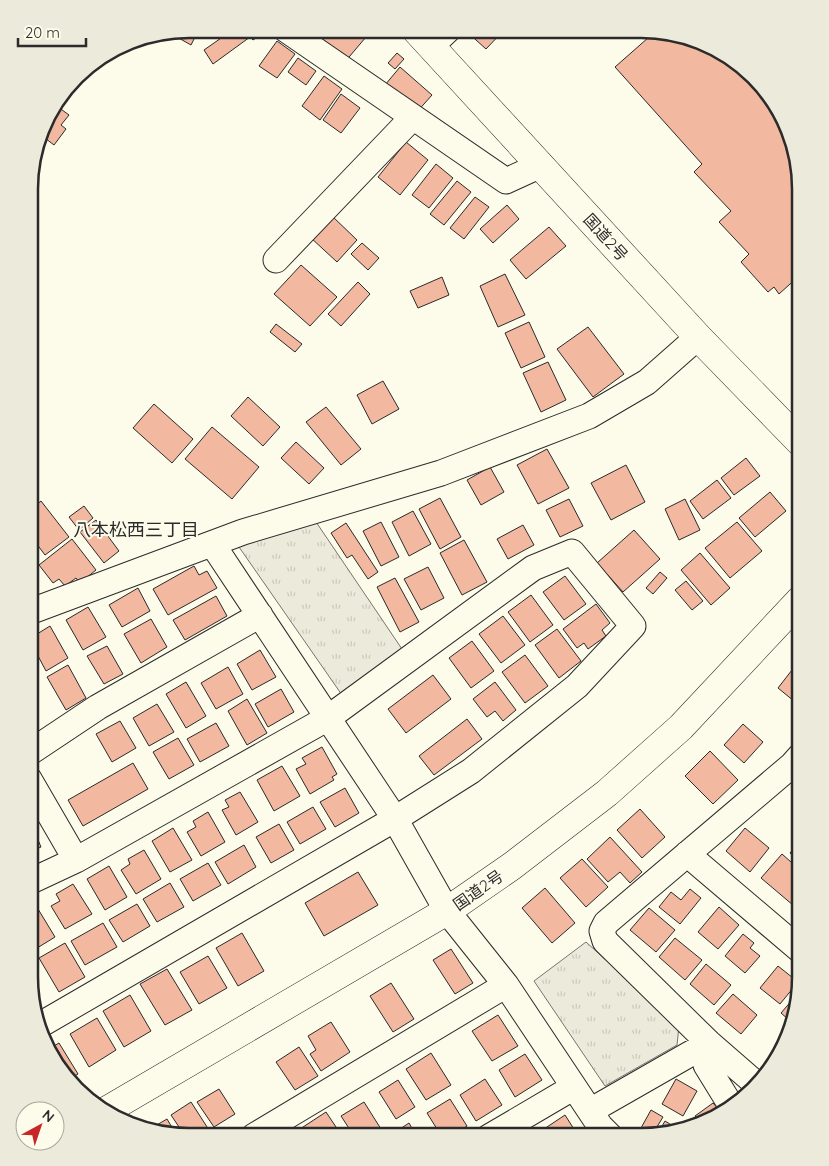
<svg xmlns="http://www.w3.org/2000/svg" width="829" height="1166" font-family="Quicksand,'Noto Sans JP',sans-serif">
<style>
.park{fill:url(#park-tufts);stroke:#74746e}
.building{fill:#f2b8a0;stroke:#2b2b2b}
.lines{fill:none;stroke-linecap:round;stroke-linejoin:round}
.minor-casing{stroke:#2b2b2b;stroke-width:27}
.highway-casing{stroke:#2b2b2b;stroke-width:29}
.minor{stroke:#fdfbea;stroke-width:25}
.highway{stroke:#fdfbea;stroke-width:28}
.labels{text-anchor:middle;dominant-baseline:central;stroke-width:4;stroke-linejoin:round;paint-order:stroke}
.street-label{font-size:16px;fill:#2b2b2b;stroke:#fdfbea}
.neighbourhood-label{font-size:18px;fill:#2b2b2b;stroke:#fdfbea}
.rim{fill:none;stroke:#2b2b2b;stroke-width:2.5}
</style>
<defs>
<pattern id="park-tufts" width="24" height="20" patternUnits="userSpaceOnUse" patternTransform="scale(1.25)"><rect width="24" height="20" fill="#ecebdb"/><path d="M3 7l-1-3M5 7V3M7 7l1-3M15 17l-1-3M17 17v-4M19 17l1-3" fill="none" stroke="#cbcabc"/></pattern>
</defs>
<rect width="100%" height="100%" fill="#fdfbea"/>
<path class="park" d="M312,516l92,136 -62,43 -103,-148 2,-7z
M586,942l93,84 -2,19 -72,41 -71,-105z"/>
<path class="building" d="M188,29h11l-8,16 -23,-13z
M234,29h27l3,4 -11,7 -3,-3 -37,27 -9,-14z
M307,29h49l10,8 -22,26z
M467,30h37l-18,19 -20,-18z
M657,30l81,32 46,56 16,70v87l-21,19 -5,-7 -6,5 -27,-30 8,-8 -30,-32 12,-11 -37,-39 8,-8 -87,-97z
M277,41l18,13 -18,24 -18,-12z
M397,53l7,6 -9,10 -7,-6z
M298,58l18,13 -10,14 -18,-13z
M400,67l32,28 -16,18 -31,-28z
M324,76l18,13 -22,31 -18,-14z
M341,94l19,14 -19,25 -18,-13z
M54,104l15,11 -8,10 5,4 -12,16 -13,-10 9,-26z
M406,142l22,18 -28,35 -22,-18z
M436,164l17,14 -24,30 -17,-13z
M457,181l14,11 -27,33 -14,-11z
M475,197l14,10 -25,32 -14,-11z
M507,205l12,14 -26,24 -13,-14z
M331,215l26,25 -20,22 -27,-25z
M549,227l17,19 -40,33 -16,-19z
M362,243l17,15 -11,12 -17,-16z
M301,265l36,32 -27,29 -36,-32z
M505,274l20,41 -27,12 -18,-41z
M442,277l7,18 -31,13 -8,-17z
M358,282l12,12 -29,32 -13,-12z
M529,322l16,35 -24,11 -16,-35z
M276,324l26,20 -7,8 -25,-20z
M588,327l36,47 -31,23 -36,-48z
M548,362l18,38 -25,12 -18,-39z
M383,381l16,28 -27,15 -15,-29z
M248,397l32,30 -17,19 -32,-30z
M154,404l39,35 -21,24 -39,-35z
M326,407l35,42 -20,16 -35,-43z
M212,427l47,40 -27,32 -47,-40z
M296,442l28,26 -15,16 -28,-26z
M547,449l22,39 -31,16 -21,-39z
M746,458l14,18 -26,19 -13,-17z
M626,465l19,37 -34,18 -20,-37z
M490,467l14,25 -23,13 -14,-25z
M717,480l14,18 -28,21 -13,-18z
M770,492l16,19 -31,26 -16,-19z
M440,498l21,39 -21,12 -21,-40z
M569,499l14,27 -23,11 -14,-27z
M685,499l15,31 -21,10 -14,-31z
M41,501l28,36 -24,18 -15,-20v-25z
M84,506l9,12 -14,12 -10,-13z
M413,511l18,33 -22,12 -17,-34z
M96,520l23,31 -15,12 -24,-31z
M381,522l18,35 -18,9 -18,-35z
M737,522l25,29 -32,27 -25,-30z
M346,523l32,49 -10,7 -16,-24 -5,3 -16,-25z
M523,525l11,20 -26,14 -11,-20z
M634,530l26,29 -37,33 -26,-29z
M72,539l24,31 -16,13 -4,-5 -11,8 -6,-7 -6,4 -14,-18z
M464,540l23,42 -25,13 -22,-42z
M700,553l30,35 -19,17 -30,-35z
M194,566l5,9 8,-4 10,17 -49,27 -15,-26z
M428,567l16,31 -23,12 -17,-31z
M660,572l7,6 -14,16 -7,-6z
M565,576l21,28 -22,16 -21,-28z
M395,578l24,44 -19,10 -23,-45z
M686,581l17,20 -11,9 -17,-20z
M138,588l12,23 -28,16 -13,-22z
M531,595l22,30 -23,17 -22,-30z
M216,596l11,20 -42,24 -12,-20z
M596,604l14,19 -8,7 4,6 -18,13 -4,-6 -7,5 -14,-19z
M88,607l18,30 -23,13 -17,-30z
M503,616l22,29 -24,18 -22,-29z
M151,619l16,28 -26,16 -17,-29z
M50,626l18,32 -22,13 -17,-32z
M557,629l24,32 -22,17 -24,-33z
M472,641l22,30 -23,17 -22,-30z
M107,646l16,28 -19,10 -17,-28z
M260,650l16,27 -24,13 -15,-26z
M525,655l23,31 -23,17 -23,-31z
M799,661l1,1v44l-22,-18z
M68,665l18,33 -20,12 -19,-33z
M228,667l15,27 -27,15 -15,-26z
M433,675l18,24 -45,34 -18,-24z
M186,682l20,34 -20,12 -20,-34z
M495,682l21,28 -13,11 -8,-10 -8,6 -14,-18z
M281,689l13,23 -26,15 -13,-23z
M247,699l20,34 -20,12 -19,-34z
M157,704l17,28 -25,14 -16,-28z
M467,719l15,20 -48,36 -15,-19z
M120,721l16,27 -24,14 -16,-28z
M216,723l13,23 -29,16 -13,-23z
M743,724l20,18 -19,21 -20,-18z
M178,738l16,27 -25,14 -16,-27z
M322,747l15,27 -5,3 2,3 -24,14 -14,-25 10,-5 -4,-6z
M710,751l28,29 -25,24 -28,-28z
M133,763l15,26 -65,37 -15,-26z
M282,766l18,30 -26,15 -17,-31z
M345,788l14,25 -24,14 -15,-25z
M240,792l18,30 -22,13 -14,-25 7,-3 -4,-7z
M313,807l13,22 -26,15 -13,-22z
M640,809l25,28 -23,21 -25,-28z
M208,812l17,30 -24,14 -14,-24 9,-5 -3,-6z
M29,818l12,29 -12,5z
M279,824l15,26 -23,13 -15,-26z
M173,828l19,32 -22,12 -18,-31z
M745,828l24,20 -19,24 -24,-21z
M610,837l32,35 -12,11 -10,-11 -12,10 -21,-23z
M800,841v20l-10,-8z
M244,845l12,22 -28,17 -13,-22z
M144,850l17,29 -25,15 -15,-24 9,-6 -2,-5z
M782,854l18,16v41l-39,-33z
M582,859l26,28 -22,20 -26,-29z
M208,863l13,22 -28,16 -13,-22z
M109,866l18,31 -22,13 -18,-31z
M358,872l20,33 -54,31 -19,-33z
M170,883l14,24 -27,15 -14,-23z
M73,884l19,30 -27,15 -14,-23 9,-5 -4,-7z
M545,888l30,35 -23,20 -30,-35z
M690,889l11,9 -21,26 -21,-17 12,-15 10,8z
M35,904l20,33 -26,16v-45z
M137,904l13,22 -27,16 -14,-22z
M719,907l20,18 -21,24 -20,-17z
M649,908l26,22 -19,22 -26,-22z
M103,923l14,24 -32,18 -14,-24z
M242,933l22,38 -26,15 -22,-38z
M743,934l11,9 -4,5 10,8 -15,17 -20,-17z
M675,938l27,22 -17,20 -26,-23z
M65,943l20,34 -26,15 -20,-34z
M451,949l22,34 -18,11 -22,-34z
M208,956l19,32 -28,16 -19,-32z
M706,964l25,21 -17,20 -24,-21z
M778,966l20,16 -18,22 -20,-16z
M167,969l25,41 -27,15 -25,-41z
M391,983l23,36 -21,13 -23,-36z
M799,992l-10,28 -8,-7z
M733,994l24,21 -16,19 -25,-21z
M130,995l21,36 -27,16 -21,-36z
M498,1015l20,31 -26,15 -20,-30z
M97,1018l19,32 -27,17 -19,-33z
M331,1022l19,30 -29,19 -11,-17 6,-4 -8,-14z
M59,1043l19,31 -7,4 -24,-28z
M299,1047l19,29 -23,14 -19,-28z
M431,1053l20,32 -25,15 -20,-31z
M525,1054l17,26 -27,17 -16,-27z
M485,1079l17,26 -26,16 -16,-26z
M676,1079l21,12 -14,25 -21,-12z
M398,1080l17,27 -19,12 -17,-27z
M219,1089l16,25 -21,13 -17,-25z
M450,1099l17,27 -17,11h-8l-15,-24z
M191,1102l18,28 -9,6h-15l-14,-21z
M364,1102l17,27 -12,7h-15l-13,-20z
M713,1103l8,9 -10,9 -11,2 -5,-7z
M651,1110l12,7 -11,18 -11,-7z
M326,1112l16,24h-37l-5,-7z
M565,1115l14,22h-35l-3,-6z
M167,1119l10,17h-9l-18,-7z
M665,1121l13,8 -20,4z
M409,1123l8,14h-29z"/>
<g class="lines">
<g class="minor-casing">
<path id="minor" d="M285,29l221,152 35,-16
M431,46l17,-16
M276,260l136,-142
M213,545l182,274 52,92 59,74 94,141 11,11
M29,612l214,-80 198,-59 148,-57 58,-34 51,-45
M29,753l69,-46 162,-92
M29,779l47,81
M687,854l113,96
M29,882l47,-22 252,-142 205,-150 39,-16 61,74 -56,60 -106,85 -76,48 -355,206
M709,1043l-3,22 24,39
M755,1083l-46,-40 -104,-102 -3,-10 4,-8 186,-158 8,-9
M590,1111l119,-68
M254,1136l252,-151
M489,1137l85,-50"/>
</g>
<g class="highway-casing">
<path id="highway" d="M415,29l283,308 102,105
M104,1112l343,-201 65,-45 95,-73 74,-66 119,-127"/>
</g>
<use href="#minor" class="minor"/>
<use href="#highway" class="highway"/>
</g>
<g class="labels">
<g class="street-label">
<text transform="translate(606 237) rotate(48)">国道2号</text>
<text transform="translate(478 890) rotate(-35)">国道2号</text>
</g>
<g class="neighbourhood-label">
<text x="136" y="529">八本松西三丁目</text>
</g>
</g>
<path d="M0 0H829V1166H0ZM189 38H641A151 151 0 0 1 792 189V977A151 151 0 0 1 641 1128H189A151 151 0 0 1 38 977V189A151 151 0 0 1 189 38Z" fill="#eceadb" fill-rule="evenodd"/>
<path class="rim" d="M189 38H641A151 151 0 0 1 792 189V977A151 151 0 0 1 641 1128H189A151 151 0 0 1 38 977V189A151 151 0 0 1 189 38Z"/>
<g transform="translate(40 1126) rotate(40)"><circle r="24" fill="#fdfbea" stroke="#a9a89e"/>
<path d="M0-4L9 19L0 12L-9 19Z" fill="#c62828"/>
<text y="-8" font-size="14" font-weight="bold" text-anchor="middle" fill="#2b2b2b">N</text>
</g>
<path d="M18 38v8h68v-8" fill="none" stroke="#2b2b2b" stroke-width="2.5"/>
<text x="25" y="38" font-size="15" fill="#2b2b2b" stroke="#fdfbea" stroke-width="4" paint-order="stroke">20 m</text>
</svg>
